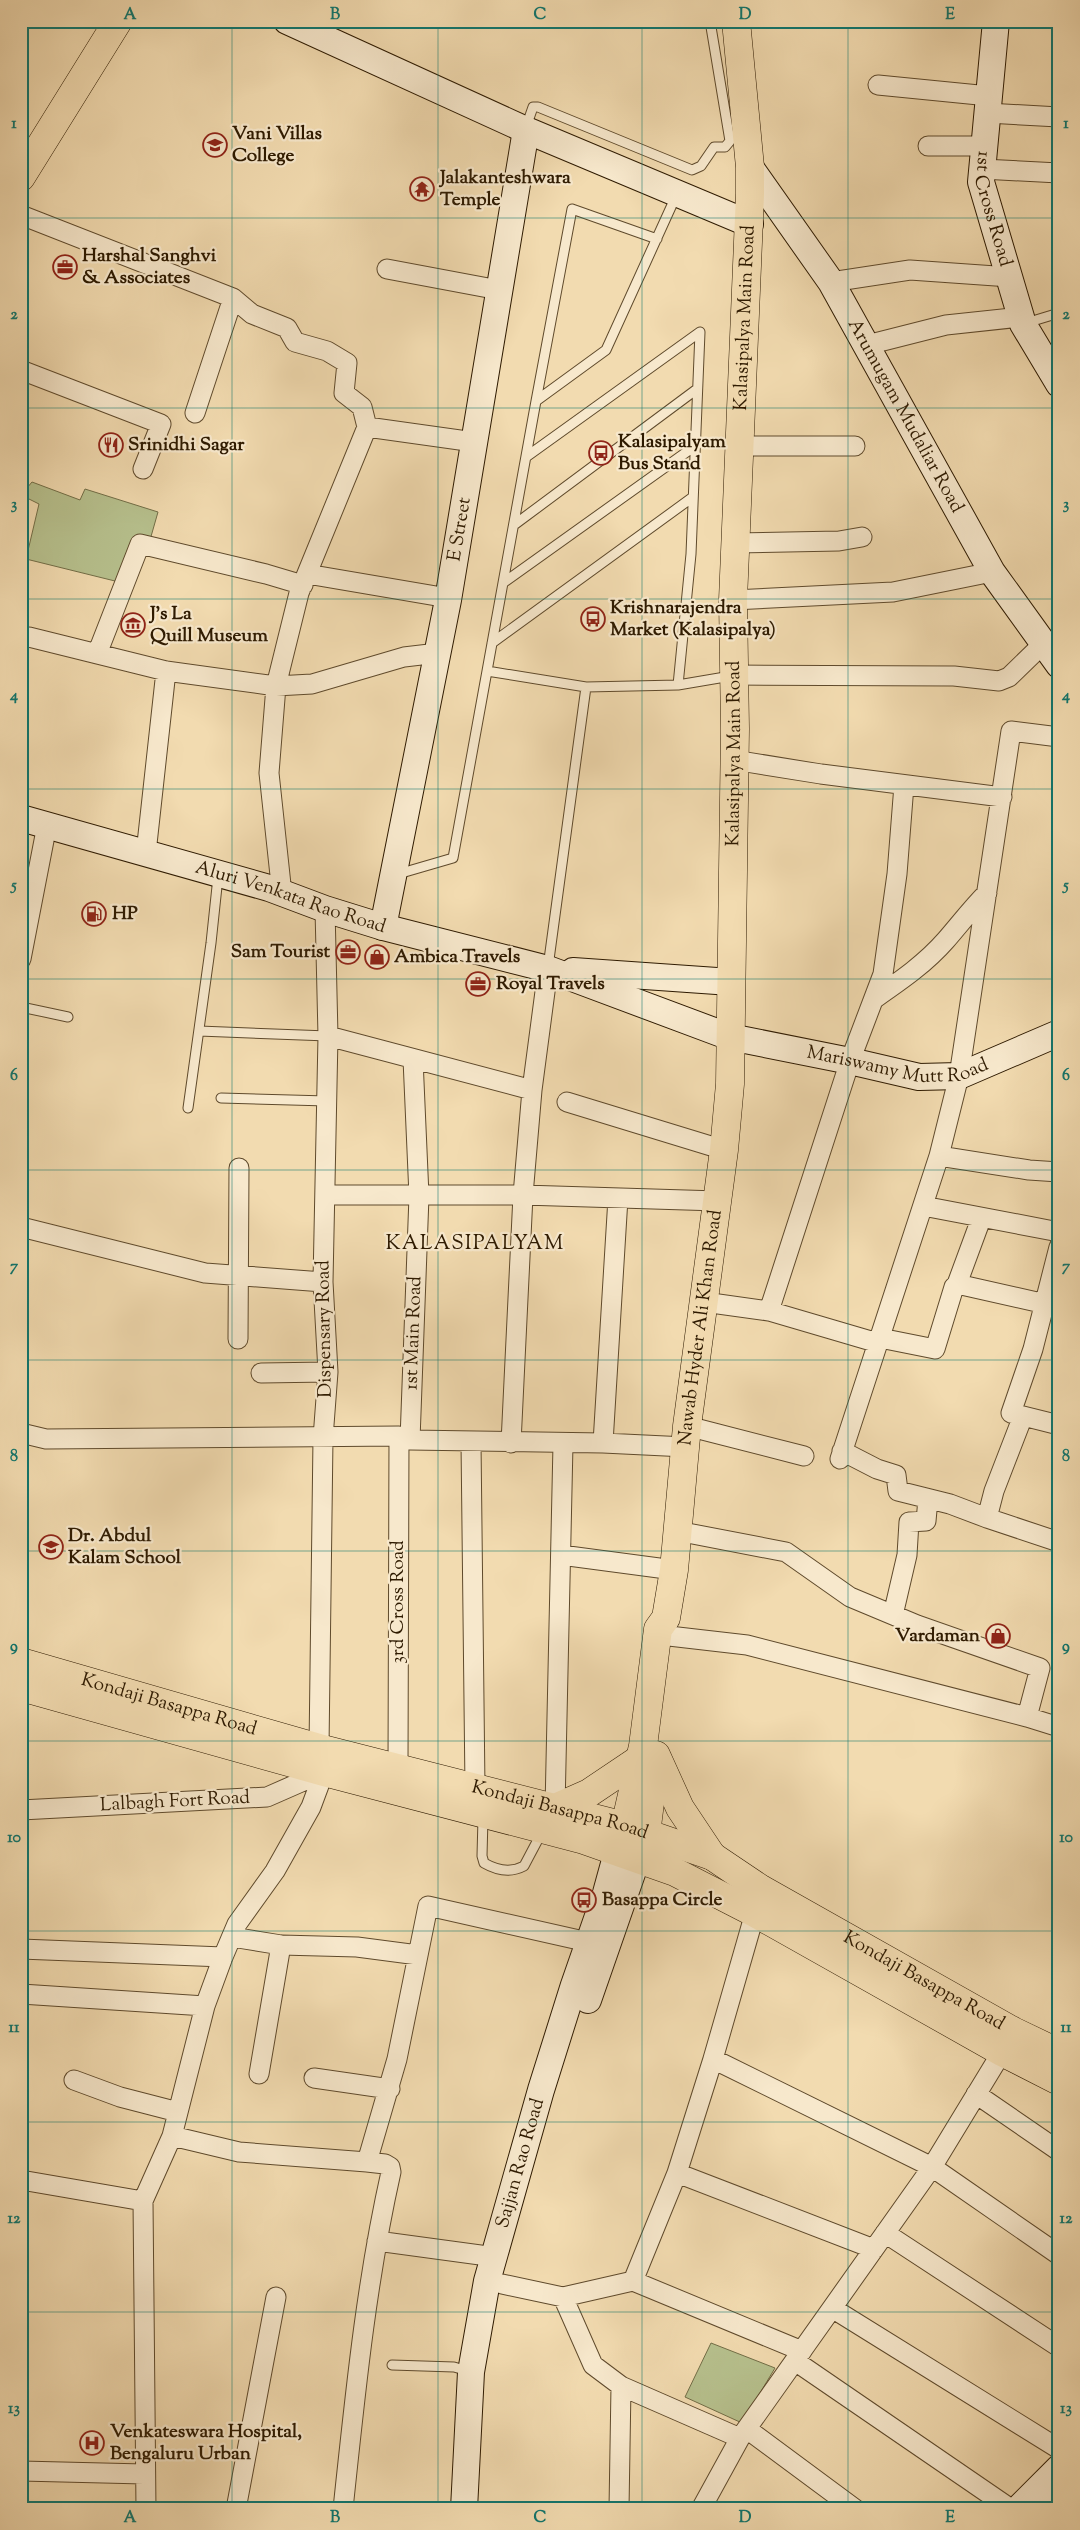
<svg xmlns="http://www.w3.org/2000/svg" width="1080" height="2530" font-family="'Sorts Mill Goudy',serif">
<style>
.green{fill:#b7c18e;stroke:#726e47}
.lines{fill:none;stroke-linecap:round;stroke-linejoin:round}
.lane-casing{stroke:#5f4a2c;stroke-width:11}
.street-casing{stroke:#5f4a2c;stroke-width:21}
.secondary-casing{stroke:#2e1a00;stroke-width:28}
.primary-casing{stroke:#2e1a00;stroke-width:29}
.lane{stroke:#f7e8cc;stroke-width:9}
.street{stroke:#f7e8cc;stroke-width:19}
.secondary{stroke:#f7e8cc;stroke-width:26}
.primary{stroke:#f2dbb0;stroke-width:28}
.grid{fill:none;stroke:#0f766e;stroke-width:1;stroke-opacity:0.55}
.labels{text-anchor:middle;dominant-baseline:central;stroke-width:4.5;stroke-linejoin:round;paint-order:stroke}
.poi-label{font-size:19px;font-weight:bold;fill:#2e1a00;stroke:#f7e8cc;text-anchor:start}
.street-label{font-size:19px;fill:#2e1a00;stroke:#f7e8cc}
.quarter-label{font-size:21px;letter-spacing:1px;fill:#2e1a00;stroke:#f7e8cc}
.neatline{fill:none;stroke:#0f766e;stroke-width:2}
.grid-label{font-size:16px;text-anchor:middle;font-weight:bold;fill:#0f766e}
</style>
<rect width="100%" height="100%" fill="#f2dbb0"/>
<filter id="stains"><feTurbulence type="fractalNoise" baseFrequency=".004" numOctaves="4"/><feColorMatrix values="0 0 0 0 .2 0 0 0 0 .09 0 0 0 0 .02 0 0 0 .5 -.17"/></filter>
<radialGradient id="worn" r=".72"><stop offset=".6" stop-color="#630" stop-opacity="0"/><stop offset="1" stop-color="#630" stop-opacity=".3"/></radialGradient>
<path class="green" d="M32,482l48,18 5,-11 73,23 -8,28 -31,42 -93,-23 13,-55 -18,-9z
M711,2343l64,25 -33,55 -57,-26z"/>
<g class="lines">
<g class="lane-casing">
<path id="lane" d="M526,127l7,-20h5l154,63 9,-4 13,-19h11l5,-6 -20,-120
M1026,323l33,-10
M536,401l36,-192 85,30
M526,457l174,-125 -9,222 -13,131 -92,2 -99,-16 49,-270 70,-51 70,-154
M514,525l183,-136
M503,583l192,-137
M492,643l201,-146
M678,685l53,-9
M398,874l55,-16 34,-187
M548,967l38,-280
M21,1007l47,10
M199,1031l129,5
M221,1098l106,3
M188,1108l23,-165 7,-66
M483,1818l-1,38 2,7c14,8 27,10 40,3l18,-34
M392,2365l62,2 14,4"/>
</g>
<g class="street-casing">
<path id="street" d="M878,85l111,11
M987,113l72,4
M928,146h56
M982,169l77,4
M21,215l212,83 19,16 35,14 8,14 32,9 20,12 -3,30 18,14 5,20
M387,269l112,21
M831,282l79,-12 100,7
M867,345l79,-20 75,-8
M21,370l140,54 -18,45
M195,413l38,-115
M740,446h115
M736,543l103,-2 23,-4
M307,574l141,24
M733,600l160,-8 99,-20
M21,640l8,-3 137,34 110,15 -7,87 13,121
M438,653l-34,4 -92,27 -36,2 23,-93 68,-166 107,15
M97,654l43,-110 126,30 37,11
M734,675l220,1 45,5 10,-4 34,-33
M734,760l87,14 181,23
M146,853l20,-182
M21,959l26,-134
M874,999c26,-18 51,-35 72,-59 14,-16 26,-32 41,-47
M328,1036l204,54
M567,1102l157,48
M939,1156l90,14 30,2
M325,1195h198l195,6
M923,1206l136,26
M21,1227l184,46 118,9
M1059,1247l-26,102 -22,64 48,12
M957,1284l24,-65
M704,1302l65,9 109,32
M769,1311l81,-250 33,-87 14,-100 7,-89
M880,1338l55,11 19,-62 3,-3 102,23
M238,1339l1,-171
M261,1373l67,-1
M687,1426l117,30
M21,1433l25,6 353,-3 11,4 193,3 83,4
M410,1440l9,-244 -6,-137
M471,1442l4,346
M511,1443l12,-248 9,-105 16,-121
M603,1443l15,-245
M842,1451l35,18 19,6 2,16 52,13 37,14 7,-27 29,-75
M840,1459l99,-303 20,-80 52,-345 48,6
M987,1518l72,24
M677,1531l109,21 64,45 67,28 123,43 -13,49
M561,1555l113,15
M893,1615l14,-60 2,-33 17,-1 2,-22
M669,1636l78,9 280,72 32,10
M398,1768l1,-332
M555,1808l8,-364
M21,1810l246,-13 57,-25
M232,1937l49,8 76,2 61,8
M21,1949l202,8
M21,1994l184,12
M713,2059l42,-146
M259,2074l22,-129
M314,2078l76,11
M74,2080l46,17 58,15
M976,2094l83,57
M172,2136l67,16 128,10 18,2 5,3 1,5c-25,111 -36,224 -48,337
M367,2162l30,-103 31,-153 160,36
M677,2173l197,76
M21,2180l122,21 3,308
M143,2201l29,-65 33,-130 18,-49 14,-33 38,-53 36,-64 13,-35 -5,-24 4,-310 5,-66 -5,-90 5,-246 -3,-127
M885,2233l174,114
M377,2241l118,16
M633,2281l44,-108 36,-114 219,108 127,88
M502,2284l61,13 70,-16 169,70
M563,2297l30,68 28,21 119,52
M832,2308l227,141
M795,2361l216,148
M747,2429l108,80
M21,2471l123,3
M236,2509l40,-212
M619,2509l2,-123
M701,2509l39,-71 192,-271 70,-115
M1050,2509l-1,-34h6"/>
</g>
<g class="secondary-casing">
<g id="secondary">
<path d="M287,21l239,109 224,94"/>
<path id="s1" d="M996,21l-15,161 42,142 36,60"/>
<path id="s2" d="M750,167l81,115 161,290 67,93"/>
<path id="s3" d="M21,818l248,70 56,21 58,18 165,42 182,68 120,24 69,16 40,-1 100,-43"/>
<path id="s4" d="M383,927l65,-327 78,-470"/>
<path d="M573,971l158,11"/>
<path d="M588,2000l56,-161"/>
<path id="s5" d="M464,2509l7,-137 16,-91 54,-191 33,-105 32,-92 17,-62"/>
<path d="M1018,2509l41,-41"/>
</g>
</g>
<g class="primary-casing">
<g id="primary">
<path d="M21,177l97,-156"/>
<path id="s6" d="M21,1662l298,86 306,78 87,30 49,33 252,142 46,22"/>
<path d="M21,1687l303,85 260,68 91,32 80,41 247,139 57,29"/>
<path d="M656,1755l24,53 32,48"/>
<path d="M555,1808l34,-15 52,-35"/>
<path id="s7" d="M625,1826l18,-80 15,-117 8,-11 8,-48 13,-144 37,-276 6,-66 5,-355 -2,-129 17,-406v-27l-14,-146"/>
<path d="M646,1834l8,-63"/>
</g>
</g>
<use href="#lane" class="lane"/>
<use href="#street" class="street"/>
<use href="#secondary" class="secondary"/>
<use href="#primary" class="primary"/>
</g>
<path class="grid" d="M232,21v2488M438,21v2488M642,21v2488M848,21v2488M21,218h1038M21,408h1038M21,599h1038M21,789h1038M21,979h1038M21,1170h1038M21,1360h1038M21,1551h1038M21,1741h1038M21,1931h1038M21,2122h1038M21,2312h1038"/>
<defs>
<g id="school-ring" transform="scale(1.25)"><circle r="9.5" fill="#f7e8cc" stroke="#8f2418" stroke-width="1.5"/><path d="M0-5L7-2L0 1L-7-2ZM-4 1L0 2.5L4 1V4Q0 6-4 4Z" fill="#8f2418"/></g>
<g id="temple-ring" transform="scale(1.25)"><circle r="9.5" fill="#f7e8cc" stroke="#8f2418" stroke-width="1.5"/><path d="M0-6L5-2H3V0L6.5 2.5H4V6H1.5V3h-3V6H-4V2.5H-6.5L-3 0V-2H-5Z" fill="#8f2418"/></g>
<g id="office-ring" transform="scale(1.25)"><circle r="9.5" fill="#f7e8cc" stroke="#8f2418" stroke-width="1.5"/><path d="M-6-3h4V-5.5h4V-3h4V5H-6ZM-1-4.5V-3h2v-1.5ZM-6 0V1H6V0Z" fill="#8f2418"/></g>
<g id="restaurant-ring" transform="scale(1.25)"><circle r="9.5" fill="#f7e8cc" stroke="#8f2418" stroke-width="1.5"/><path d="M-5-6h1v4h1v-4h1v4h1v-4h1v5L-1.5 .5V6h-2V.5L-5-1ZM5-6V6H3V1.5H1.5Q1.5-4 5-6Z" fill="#8f2418"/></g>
<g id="bus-ring" transform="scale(1.25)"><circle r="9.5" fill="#f7e8cc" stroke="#8f2418" stroke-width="1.5"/><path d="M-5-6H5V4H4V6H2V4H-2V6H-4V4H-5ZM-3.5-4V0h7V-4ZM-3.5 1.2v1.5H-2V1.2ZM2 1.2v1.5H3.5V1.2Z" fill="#8f2418"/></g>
<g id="museum-ring" transform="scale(1.25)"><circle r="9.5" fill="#f7e8cc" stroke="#8f2418" stroke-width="1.5"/><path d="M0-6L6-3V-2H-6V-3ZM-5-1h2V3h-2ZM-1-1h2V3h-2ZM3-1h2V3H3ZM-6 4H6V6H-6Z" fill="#8f2418"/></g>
<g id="fuel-ring" transform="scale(1.25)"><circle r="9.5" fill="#f7e8cc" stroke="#8f2418" stroke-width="1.5"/><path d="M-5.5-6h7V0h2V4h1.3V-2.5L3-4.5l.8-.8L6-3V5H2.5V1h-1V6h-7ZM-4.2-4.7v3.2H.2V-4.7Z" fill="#8f2418"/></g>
<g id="shop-ring" transform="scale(1.25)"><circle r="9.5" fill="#f7e8cc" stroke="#8f2418" stroke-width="1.5"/><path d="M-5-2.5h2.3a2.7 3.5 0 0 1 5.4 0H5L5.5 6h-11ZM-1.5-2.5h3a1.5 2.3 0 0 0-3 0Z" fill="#8f2418"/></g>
<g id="hospital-ring" transform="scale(1.25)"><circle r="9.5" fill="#f7e8cc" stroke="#8f2418" stroke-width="1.5"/><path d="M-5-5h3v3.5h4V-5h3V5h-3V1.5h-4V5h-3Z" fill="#8f2418"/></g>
</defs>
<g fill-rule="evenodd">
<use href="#school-ring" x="215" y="145"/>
<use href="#temple-ring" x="422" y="189"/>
<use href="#office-ring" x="65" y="267"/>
<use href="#restaurant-ring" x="111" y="445"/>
<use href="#bus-ring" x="601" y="453"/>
<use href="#bus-ring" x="593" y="619"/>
<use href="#museum-ring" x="133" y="625"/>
<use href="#fuel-ring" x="94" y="914"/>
<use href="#office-ring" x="348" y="952"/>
<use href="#shop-ring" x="377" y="957"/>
<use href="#office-ring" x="478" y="984"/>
<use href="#school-ring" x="51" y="1547"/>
<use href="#shop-ring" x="998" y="1636"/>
<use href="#bus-ring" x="584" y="1900"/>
<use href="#hospital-ring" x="92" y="2443"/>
</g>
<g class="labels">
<g class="poi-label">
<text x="232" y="134">Vani Villas<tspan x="232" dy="22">College</tspan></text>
<text x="440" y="178">Jalakanteshwara<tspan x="440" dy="22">Temple</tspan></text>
<text x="82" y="256">Harshal Sanghvi<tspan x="82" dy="22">&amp; Associates</tspan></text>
<text x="618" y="442">Kalasipalyam<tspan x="618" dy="22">Bus Stand</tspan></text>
<text x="128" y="445">Srinidhi Sagar</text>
<text x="610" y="608">Krishnarajendra<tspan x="610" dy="22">Market (Kalasipalya)</tspan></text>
<text x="150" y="614">J's La<tspan x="150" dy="22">Quill Museum</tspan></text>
<text x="112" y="914">HP</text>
<text x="330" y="952" text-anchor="end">Sam Tourist</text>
<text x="394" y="957">Ambica Travels</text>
<text x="496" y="984">Royal Travels</text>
<text x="68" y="1536">Dr. Abdul<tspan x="68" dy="22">Kalam School</tspan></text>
<text x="980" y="1636" text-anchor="end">Vardaman</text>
<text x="602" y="1900">Basappa Circle</text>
<text x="110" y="2432">Venkateswara Hospital,<tspan x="110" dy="22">Bengaluru Urban</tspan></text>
</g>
<g class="street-label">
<text stroke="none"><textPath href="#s1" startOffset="190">1st Cross Road</textPath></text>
<text stroke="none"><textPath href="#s7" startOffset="1518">Kalasipalya Main Road</textPath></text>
<text stroke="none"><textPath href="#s2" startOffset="294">Arumugam Mudaliar Road</textPath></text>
<text stroke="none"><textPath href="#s4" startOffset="405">E Street</textPath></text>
<text stroke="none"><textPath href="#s7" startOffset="1082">Kalasipalya Main Road</textPath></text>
<text stroke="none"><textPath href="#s3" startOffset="281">Aluri Venkata Rao Road</textPath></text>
<text stroke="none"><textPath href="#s3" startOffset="914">Mariswamy Mutt Road</textPath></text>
<text stroke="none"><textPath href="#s7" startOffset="506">Nawab Hyder Ali Khan Road</textPath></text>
<text transform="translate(325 1329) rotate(-91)">Dispensary Road</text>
<text transform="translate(414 1333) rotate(-88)">1st Main Road</text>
<text transform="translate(398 1602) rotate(-90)">3rd Cross Road</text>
<text stroke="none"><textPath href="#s6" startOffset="154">Kondaji Basappa Road</textPath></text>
<text transform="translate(175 1802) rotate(-3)">Lalbagh Fort Road</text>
<text stroke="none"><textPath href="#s6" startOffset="559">Kondaji Basappa Road</textPath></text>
<text stroke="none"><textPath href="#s6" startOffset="964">Kondaji Basappa Road</textPath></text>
<text stroke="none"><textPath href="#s5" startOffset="352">Sajjan Rao Road</textPath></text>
</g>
<g class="quarter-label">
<text x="475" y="1244">KALASIPALYAM</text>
</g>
</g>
<rect width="1080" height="2530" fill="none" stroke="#f2dbb0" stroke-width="55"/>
<rect x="28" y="28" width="1024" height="2474" class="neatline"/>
<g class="grid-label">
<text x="130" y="19">A</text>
<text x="335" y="19">B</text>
<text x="540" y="19">C</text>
<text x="745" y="19">D</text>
<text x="950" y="19">E</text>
<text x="14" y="128">1</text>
<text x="1066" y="128">1</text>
<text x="14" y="319">2</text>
<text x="1066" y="319">2</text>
<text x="14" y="509">3</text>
<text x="1066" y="509">3</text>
<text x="14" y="700">4</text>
<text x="1066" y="700">4</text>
<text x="14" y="890">5</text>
<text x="1066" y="890">5</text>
<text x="14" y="1080">6</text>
<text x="1066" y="1080">6</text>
<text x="14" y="1271">7</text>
<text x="1066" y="1271">7</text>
<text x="14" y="1461">8</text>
<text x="1066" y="1461">8</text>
<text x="14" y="1651">9</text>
<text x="1066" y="1651">9</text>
<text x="14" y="1842">10</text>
<text x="1066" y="1842">10</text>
<text x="14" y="2032">11</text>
<text x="1066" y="2032">11</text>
<text x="14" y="2223">12</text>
<text x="1066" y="2223">12</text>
<text x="14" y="2413">13</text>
<text x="1066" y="2413">13</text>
<text x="130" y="2522">A</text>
<text x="335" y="2522">B</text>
<text x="540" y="2522">C</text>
<text x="745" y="2522">D</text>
<text x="950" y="2522">E</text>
</g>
<rect width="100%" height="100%" filter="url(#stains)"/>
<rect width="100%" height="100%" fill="url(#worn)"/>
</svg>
